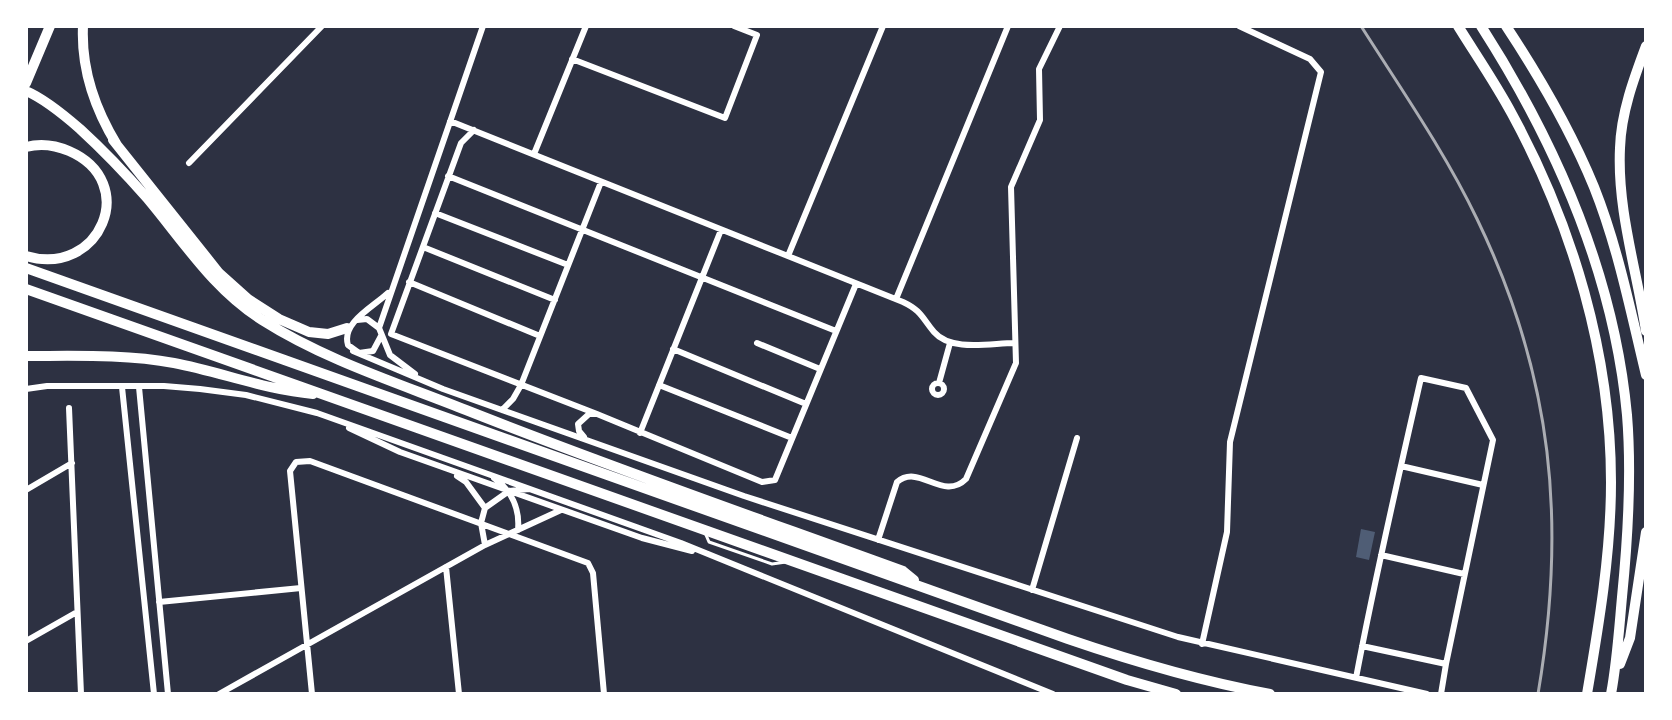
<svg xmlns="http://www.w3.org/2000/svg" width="1672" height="720" font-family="'Sofia Sans Condensed',sans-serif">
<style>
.water{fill:#4f5d75}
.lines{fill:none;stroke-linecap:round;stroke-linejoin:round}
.service{stroke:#fff;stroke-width:3}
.minor{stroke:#fff;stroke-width:6}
.motorway{stroke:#fff;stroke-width:10}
.rail{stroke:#abadb3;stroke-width:3}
</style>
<rect width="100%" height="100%" fill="#2d3142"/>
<path class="water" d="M1361,529l14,3 -6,28 -13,-3z"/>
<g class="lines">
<path class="service" d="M706,535l3,7 63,22 14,-2"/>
<path class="minor" d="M572,59l153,59 32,-83 -23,-9
M450,121l453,181c19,9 19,16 31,30 17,20 57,11 80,11
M474,130l-13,13 -70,191 206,80 165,68 13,-2 81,-196
M534,154l52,-128
M189,163l133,-137
M448,176l388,155
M435,213l133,52
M423,247l132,53
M788,256l95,-230
M409,282l131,54
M896,299l112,-273
M357,320l10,-1 12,9
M381,336l-8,15 -14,2 -11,-8c-7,-22 25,-38 40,-52
M757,343l63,26
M673,349l133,55
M353,351l90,38 301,107 434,141 249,57
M415,374l-25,-19 -11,-27 104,-302
M932 389a6 6 0 1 1 12 0a6 6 0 1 1-12 0Z
M939,383l11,-40
M659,385l133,53
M122,387l32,307
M139,387l29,307
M26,389l21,-3h117l36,3 46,6 71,18 364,130 372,151
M69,408l12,286
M502,410l11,-11 8,-14 80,-203
M349,428l51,24 242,86 50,13
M640,433l81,-203
M584,437l-5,-6 -1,-7 11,-10h7
M1401,466l82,19
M457,476l9,6 19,26
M494,478c17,12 26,30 24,52
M26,490l46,-27
M878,540l19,-58c22,-19 46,20 69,-3l50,-116 -5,-176 29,-67 -1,-51 21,-43
M485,545l-4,-22 4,-15 24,-17 20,-2
M1381,555l83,19
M446,567l13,127
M1032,590l45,-152
M159,602l142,-14
M26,641l51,-29
M1202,644l25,-112 3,-90 91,-370 -11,-13 -71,-33
M1356,678c19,-101 42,-200 65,-300l45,10 27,52 -47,224 -84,-18
M219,694l266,-149 76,-35
M312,694l-22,-223 6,-9 14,-1 278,102 5,10 11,121
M1441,694l5,-30"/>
<path class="motorway" d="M83,26c-2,43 12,83 34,119
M1458,26c18,29 38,58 54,88 61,112 99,241 99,368 0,71 -12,142 -24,212
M1481,26c75,117 133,249 146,389 5,61 1,122 -5,182 -3,33 -5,65 -11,97
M1506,26c33,50 65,105 88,161 24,60 37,126 52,188
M1646,46c-12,32 -25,67 -26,102 -3,62 17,123 26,183
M26,83l24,-57
M26,91c19,8 38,24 54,38 24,22 46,45 67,69 37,44 66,91 115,122 63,40 136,63 204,90 144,57 291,108 437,161l11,9
M113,140l106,133 29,26 31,20 30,13 19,2 19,-6
M26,147c15,-4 29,-2 43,4 72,31 31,127 -43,105
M26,268l1042,371c67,23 132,42 202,55
M26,289l1101,391 49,14
M26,356c49,0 100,-2 148,7 47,9 92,27 139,31
M1620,664l10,-26 16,-106"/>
<path class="rail" d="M1361,26c40,63 84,126 116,193 76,157 90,304 61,475"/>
</g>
<rect width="1672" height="720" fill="none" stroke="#ffffff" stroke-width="56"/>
</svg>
